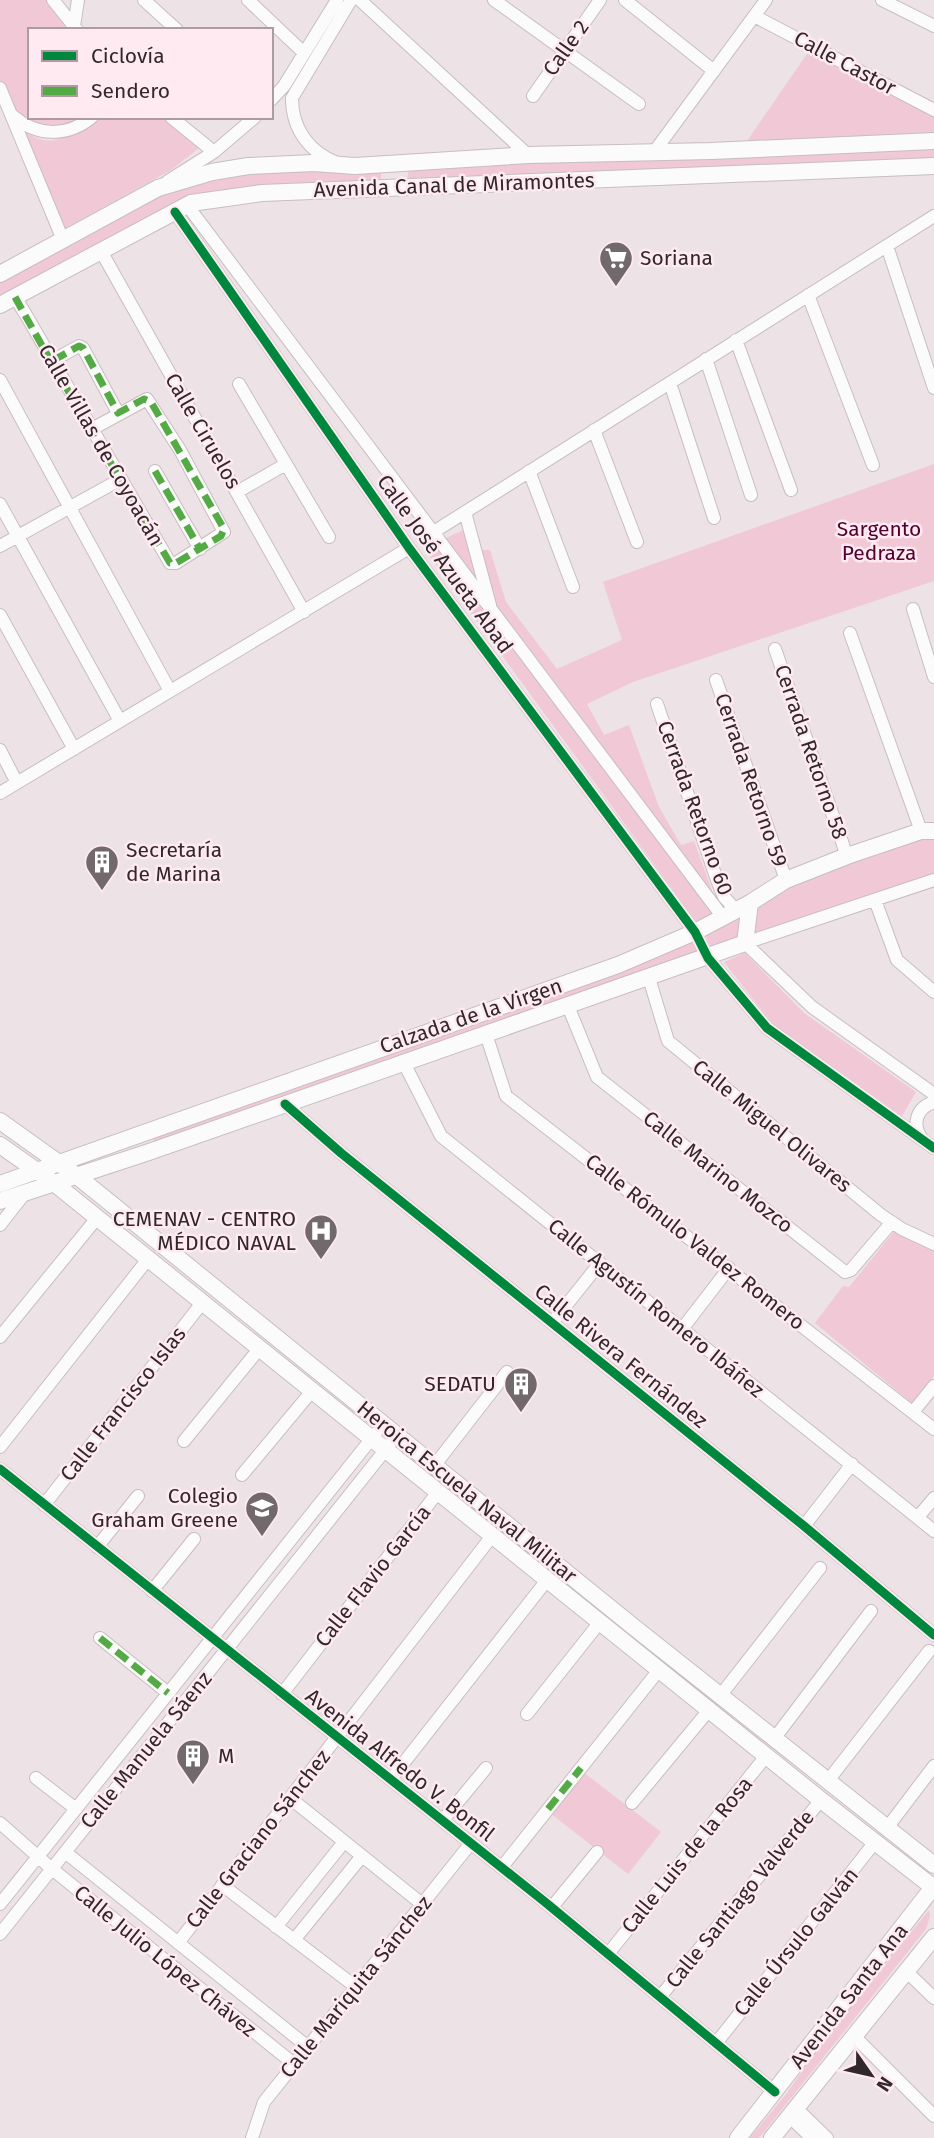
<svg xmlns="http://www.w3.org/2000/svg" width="934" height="2138" font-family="'Fira Sans',sans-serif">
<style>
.green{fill:#f0c8d6}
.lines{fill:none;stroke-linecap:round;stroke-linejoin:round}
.minor-casing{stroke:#c7bec0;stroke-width:14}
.major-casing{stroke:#c7bec0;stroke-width:18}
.minor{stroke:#fcfbfb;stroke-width:12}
.major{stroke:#fcfbfb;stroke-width:16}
.quiet{stroke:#54aa44;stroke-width:7;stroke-dasharray:14 7;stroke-linecap:butt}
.cycleway-casing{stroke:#ffeaf1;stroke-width:13}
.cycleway{stroke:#00873e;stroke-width:9}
.labels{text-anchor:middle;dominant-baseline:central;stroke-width:5;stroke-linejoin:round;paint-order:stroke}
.street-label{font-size:21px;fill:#30282b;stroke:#ffeaf1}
.poi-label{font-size:21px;fill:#30282b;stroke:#ffeaf1;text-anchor:start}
.park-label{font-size:21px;fill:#53002d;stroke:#ffeaf1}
</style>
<rect width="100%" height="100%" fill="#ede2e5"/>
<path class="green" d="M0,0h50l26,30h-46v87h55l-29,18 -34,-12 -22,-41z
M809,51l125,63v21l-187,6z
M95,117h73l35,28 -32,25 -109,60 -45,-106c32,30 47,14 78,-7z
M934,143v17l-527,20 2,-11z
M263,170l118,1v10l-118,4 -79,13 -184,99v-16l165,-89z
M934,464v117l-301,101 -46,22 17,31 25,-10 30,82 22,38 13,-4 21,58 11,7 -29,17 -273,-375 51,-23 7,25h8l16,52 51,67 65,-29 -19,-58z
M923,837h11v36l-181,64 3,-30 39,-24z
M741,916l-3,23 -26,11 -7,-16z
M692,939l8,15 -545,191 -2,-7z
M745,953l59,60 112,79 -14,24 -130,-93 -48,-61z
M896,1229l38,20v127l-22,27 -97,-80 28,-37 6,1z
M583,1772l78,60 -33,42 -78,-61z
M929,1910l1,6 -4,13 -167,209h-9l37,-45 34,-49z"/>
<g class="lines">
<g class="minor-casing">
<path id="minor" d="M53,0l24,30
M144,0l33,30
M248,0l56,53
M360,0l168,155
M494,0l145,104
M625,0l89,71
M882,0l52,26
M756,17l178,93
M74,26l4,-26
M0,88l63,152
M533,96l67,-96
M271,100l13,-14 53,-86
M13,116c24,21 55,21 79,1
M171,117l43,35
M654,152l112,-152
M337,163c-28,-11 -45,-34 -45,-65l59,-98
M168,181l46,-29 41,-35
M187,205l535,711
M175,212l234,336 286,384 13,26 59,70 167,120
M887,246l47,142
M101,251l203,361
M808,295l65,170
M15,297l11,18 144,248h6l48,-31 -44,-82 -33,-51 -55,30
M736,340l55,150
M706,359l45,136
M52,361l27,-15 4,2 35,65
M0,380l170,311
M670,383l44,135
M239,384l90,153
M594,430l43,112
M155,471l45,78
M529,471l44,116
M237,492l49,-28
M0,504l120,217
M465,512l25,93
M432,533l502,-317
M0,546l121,-67
M913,609l21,68
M0,615l74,134
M850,633l71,198
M775,649l72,207
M716,680l70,200
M657,704l60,176 7,17 11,12
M0,750l17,33
M0,793l409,-245
M934,880l-189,63 67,64 122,87
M875,900l22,60 37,32
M649,978l19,63 213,174 21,14 32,15
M568,1006l29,71 248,195 6,-2 41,-48
M486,1034l20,62 428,333
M404,1063l37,73 493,395
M285,1104l56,49 463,373 130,109
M923,1140c-12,-15 -7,-32 11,-38
M0,1225l25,-32
M552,1323l48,-60
M682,1329l47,-61
M0,1337l97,-119
M913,1412l21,-26
M184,1441l75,-92
M0,1447l148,-188
M434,1466l73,-94
M0,1469l545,433 230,190
M242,1475l70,-84
M44,1505l158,-202
M918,1517l16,-19
M804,1526l48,-62
M97,1547l41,-51
M152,1591l42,-52
M100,1638l68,55
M282,1694l156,-202
M720,1696l100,-128
M527,1714l73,-92
M774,1739l97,-128
M36,1778l40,31
M391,1779l156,-199
M827,1782l102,-131
M290,1798l132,106
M632,1803l77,-93
M443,1820l43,-52
M0,1823l52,46 242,195
M887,1828l47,-62
M65,1852l243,195
M502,1867l157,-197
M222,1885l134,102
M0,1904l376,-471
M552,1907l45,-55
M276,1927l68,-85
M0,1934l390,-490
M294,1940l68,-84
M178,1943l314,-407
M608,1954l158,-198
M906,1971l28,27
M660,1997l161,-197
M854,2036l80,80
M717,2042l158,-200
M796,2108l31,30
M789,2116l23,22
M252,2138l12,-36 207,-259"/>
</g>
<g class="major-casing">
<path id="major" d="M0,274l158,-86 54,-16 36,-6 66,-3 41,3 173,-11 183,-4 223,-10
M0,305l191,-102 71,-10 672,-27
M0,1121l77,55 558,452 299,237
M0,1145l54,38 767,617 113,88
M0,1184l618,-219 77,-33 55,-29 36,-23 61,-24 74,-25h13
M0,1201l149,-49 596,-209 5,-40
M738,2138l196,-252
M772,2138l162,-201"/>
</g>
<use href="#minor" class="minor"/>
<use href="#major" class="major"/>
<path class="quiet" d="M15,297c49,90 103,177 155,266h6l45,-27 3,-7 -73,-127 -7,-3 -26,14 -35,-65 -4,-2 -27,15
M155,471l45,78
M100,1638l68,55
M548,1809l33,-41"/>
<g class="cycleway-casing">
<path id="cycleway" d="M175,212l234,336 286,384 13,26 59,70 167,120
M285,1104l56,49 463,373 130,109
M0,1469l545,433 230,190"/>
</g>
<use href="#cycleway" class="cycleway"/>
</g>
<defs>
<g id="supermarket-pin" transform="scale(1.75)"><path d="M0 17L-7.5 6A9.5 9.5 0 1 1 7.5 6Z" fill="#72696c" stroke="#ffeaf1"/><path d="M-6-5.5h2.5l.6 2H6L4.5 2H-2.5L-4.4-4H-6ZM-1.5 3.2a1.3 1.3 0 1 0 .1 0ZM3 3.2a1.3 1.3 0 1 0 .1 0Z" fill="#fff"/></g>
<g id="building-pin" transform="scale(1.75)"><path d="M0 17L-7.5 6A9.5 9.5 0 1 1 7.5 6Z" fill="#72696c" stroke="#ffeaf1"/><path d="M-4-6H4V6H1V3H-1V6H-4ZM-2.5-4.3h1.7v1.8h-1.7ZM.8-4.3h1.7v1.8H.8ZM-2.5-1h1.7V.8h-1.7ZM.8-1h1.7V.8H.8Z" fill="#fff"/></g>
<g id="hospital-pin" transform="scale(1.75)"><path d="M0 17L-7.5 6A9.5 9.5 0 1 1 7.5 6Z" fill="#72696c" stroke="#ffeaf1"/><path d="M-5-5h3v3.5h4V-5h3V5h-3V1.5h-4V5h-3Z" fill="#fff"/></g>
<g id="school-pin" transform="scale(1.75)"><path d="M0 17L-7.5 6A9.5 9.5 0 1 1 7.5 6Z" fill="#72696c" stroke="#ffeaf1"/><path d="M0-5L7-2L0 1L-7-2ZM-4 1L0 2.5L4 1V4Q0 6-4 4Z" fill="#fff"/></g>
</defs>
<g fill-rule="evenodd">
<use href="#supermarket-pin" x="616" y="258"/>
<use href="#building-pin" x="102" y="862"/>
<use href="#hospital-pin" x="321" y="1231"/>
<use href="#building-pin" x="521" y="1384"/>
<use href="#school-pin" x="262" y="1508"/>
<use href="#building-pin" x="193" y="1756"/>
</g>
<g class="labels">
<g class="street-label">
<text transform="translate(566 48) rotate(-55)">Calle 2</text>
<text transform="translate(845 63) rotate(28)">Calle Castor</text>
<text transform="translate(454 185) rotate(-2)">Avenida Canal de Miramontes</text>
<text transform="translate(203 431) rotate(60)">Calle Ciruelos</text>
<text transform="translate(101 445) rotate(60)">Calle Villas de Coyoacán</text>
<text transform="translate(445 564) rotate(54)">Calle José Azueta Abad</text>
<text transform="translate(811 752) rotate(71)">Cerrada Retorno 58</text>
<text transform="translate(751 780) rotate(71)">Cerrada Retorno 59</text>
<text transform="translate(695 808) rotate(70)">Cerrada Retorno 60</text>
<text transform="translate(471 1016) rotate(-19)">Calzada de la Virgen</text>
<text transform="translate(772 1126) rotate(39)">Calle Miguel Olivares</text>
<text transform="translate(718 1172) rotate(38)">Calle Marino Mozco</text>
<text transform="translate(695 1242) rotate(38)">Calle Rómulo Valdez Romero</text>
<text transform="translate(656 1308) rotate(39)">Calle Agustín Romero Ibáñez</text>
<text transform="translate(621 1356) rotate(39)">Calle Rivera Fernández</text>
<text transform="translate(123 1404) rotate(-52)">Calle Francisco Islas</text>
<text transform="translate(467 1492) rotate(39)">Heroica Escuela Naval Militar</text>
<text transform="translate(373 1576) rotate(-52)">Calle Flavio García</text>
<text transform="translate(146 1750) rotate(-51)">Calle Manuela Sáenz</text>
<text transform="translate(400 1765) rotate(38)">Avenida Alfredo V. Bonfil</text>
<text transform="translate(258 1839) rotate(-52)">Calle Graciano Sánchez</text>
<text transform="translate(687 1855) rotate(-51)">Calle Luis de la Rosa</text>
<text transform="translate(740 1899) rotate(-51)">Calle Santiago Valverde</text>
<text transform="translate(796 1942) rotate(-51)">Calle Úrsulo Galván</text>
<text transform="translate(165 1961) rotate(39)">Calle Julio López Chávez</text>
<text transform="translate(356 1987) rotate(-51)">Calle Mariquita Sánchez</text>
<text transform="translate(849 1996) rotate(-52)">Avenida Santa Ana</text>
</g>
<g class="poi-label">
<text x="640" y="258">Soriana</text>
<text x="126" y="850">Secretaría<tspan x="126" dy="24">de Marina</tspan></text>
<text x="296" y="1219" text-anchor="end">CEMENAV - CENTRO<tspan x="296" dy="24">MÉDICO NAVAL</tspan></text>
<text x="496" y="1384" text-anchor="end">SEDATU</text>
<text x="238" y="1496" text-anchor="end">Colegio<tspan x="238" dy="24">Graham Greene</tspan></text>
<text x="218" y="1756">M</text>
</g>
<g class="park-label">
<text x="879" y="529">Sargento<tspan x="879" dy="24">Pedraza</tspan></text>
</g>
</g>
<rect x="28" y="28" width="245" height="91" fill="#ffeaf1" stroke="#ac9ca2" stroke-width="2"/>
<rect x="42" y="51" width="35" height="10" fill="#00873e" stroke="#ac9ca2" stroke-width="2"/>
<text x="91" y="63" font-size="21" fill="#30282b">Ciclovía</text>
<rect x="42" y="86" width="35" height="10" fill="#54aa44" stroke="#ac9ca2" stroke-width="2"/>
<text x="91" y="98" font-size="21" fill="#30282b">Sendero</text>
<g transform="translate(871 2075) rotate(124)" stroke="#ffeaf1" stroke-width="5" paint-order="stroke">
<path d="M0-5L12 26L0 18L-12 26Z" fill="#30282b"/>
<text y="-10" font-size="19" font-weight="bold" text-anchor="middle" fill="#30282b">N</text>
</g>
</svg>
